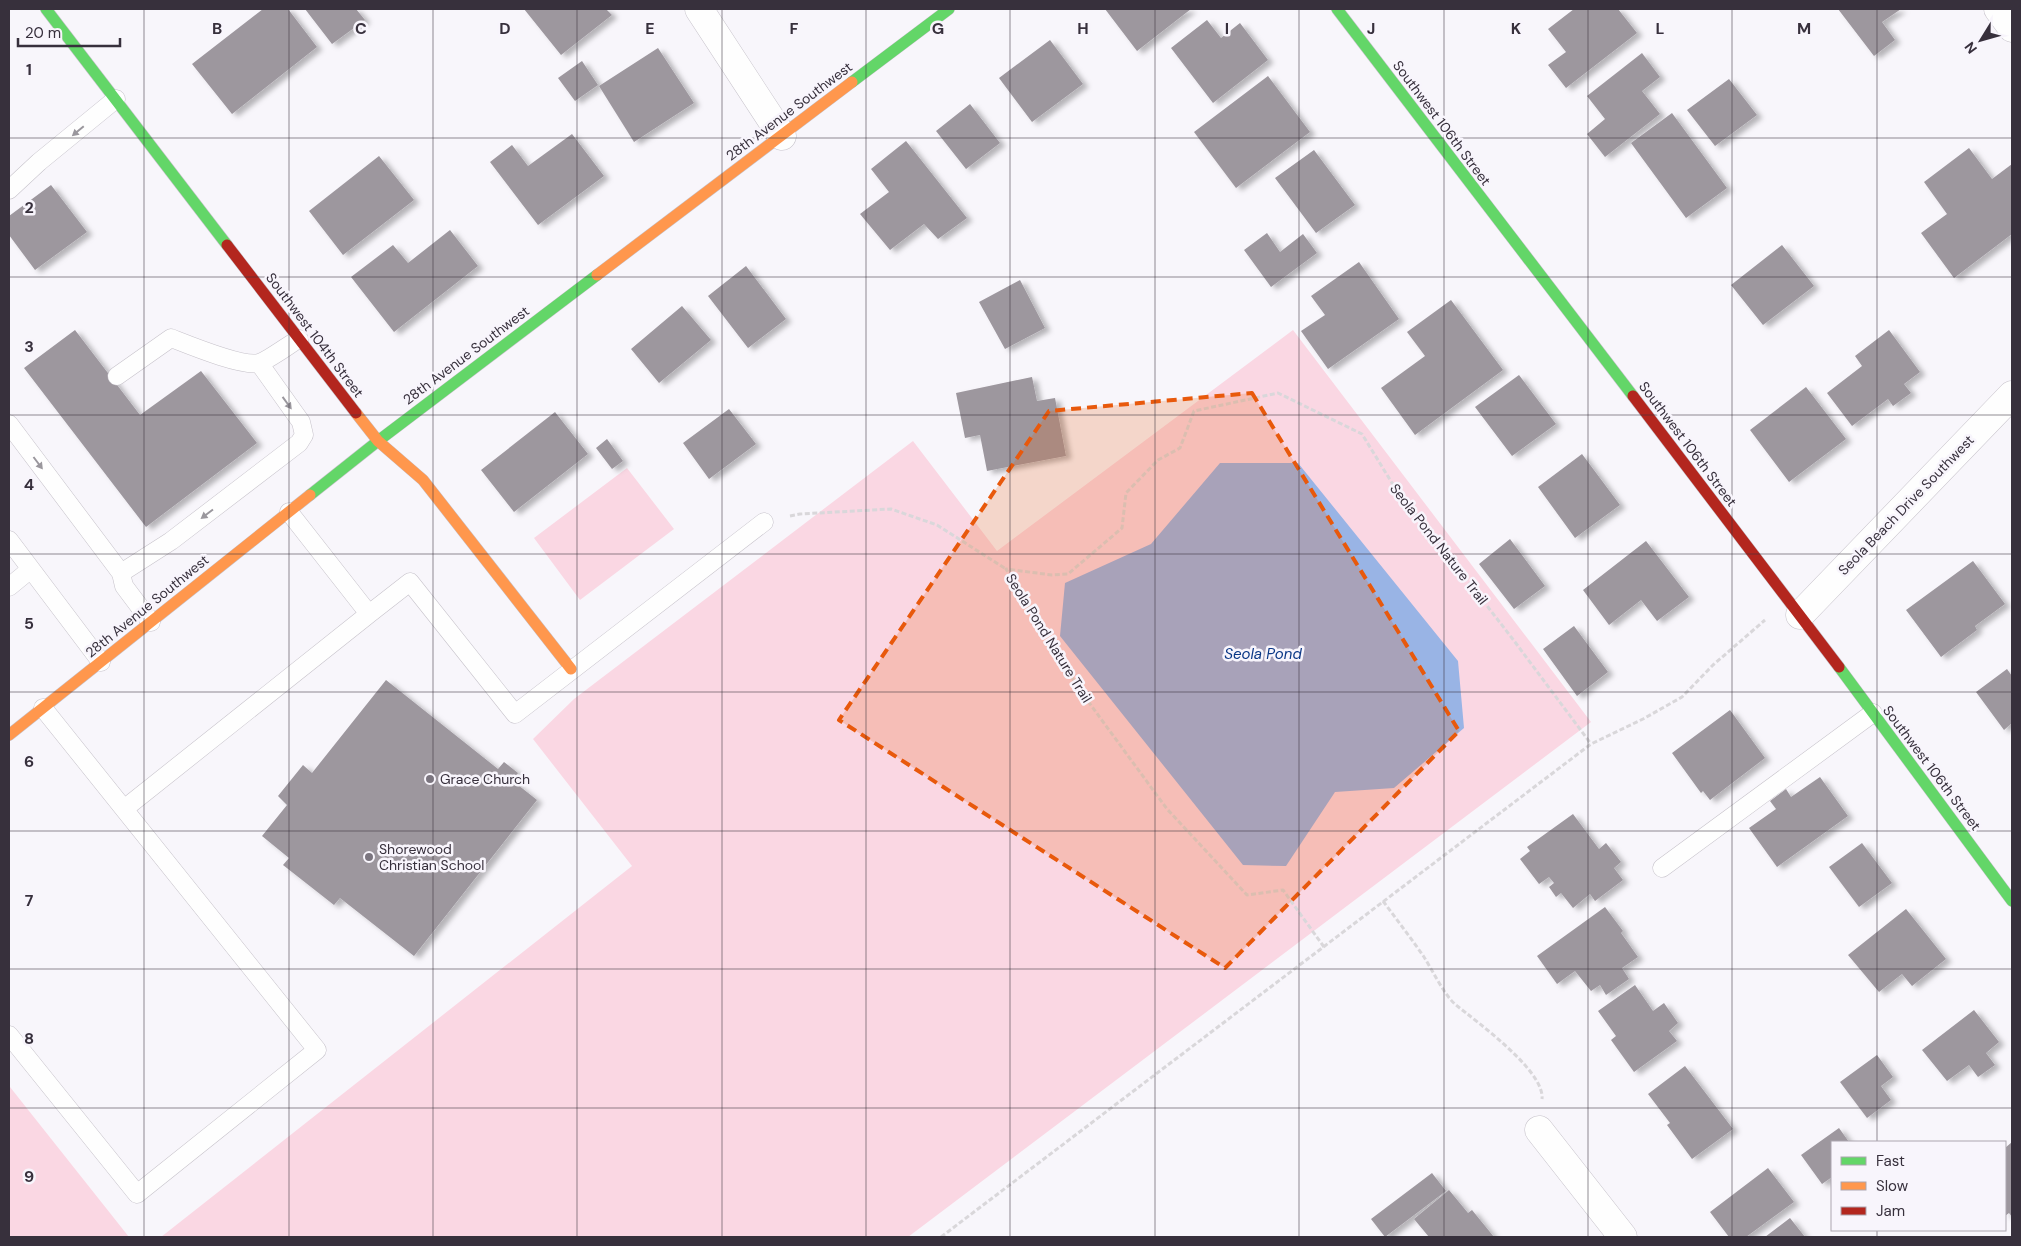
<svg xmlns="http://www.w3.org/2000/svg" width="2021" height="1246" font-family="'DM Sans',sans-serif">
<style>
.green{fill:#fad7e3}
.water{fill:#99b4e5}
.building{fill:#9d979e;filter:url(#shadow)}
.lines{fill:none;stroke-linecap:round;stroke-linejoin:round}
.lane-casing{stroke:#c6c2ca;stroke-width:19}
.street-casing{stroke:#c6c2ca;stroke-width:29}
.fast-casing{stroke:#c6c2ca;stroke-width:12}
.slow-casing{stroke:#c6c2ca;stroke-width:12}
.jam-casing{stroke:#c6c2ca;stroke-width:12}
.path{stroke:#d9d7da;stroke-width:3;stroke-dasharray:5 2.5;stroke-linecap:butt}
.lane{stroke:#fefefe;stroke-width:18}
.street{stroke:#fefefe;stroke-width:28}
.fast{stroke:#63d668;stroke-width:11}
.slow{stroke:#ff974d;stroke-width:11}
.jam{stroke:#b3261e;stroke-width:11}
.oneway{fill:#9a979d}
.marked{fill:#e8590c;fill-opacity:0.2;stroke:#e8590c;stroke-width:4;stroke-dasharray:10 6;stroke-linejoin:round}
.grid{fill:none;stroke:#37303c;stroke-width:1;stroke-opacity:0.55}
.poi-dot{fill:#7b757f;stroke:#f8f5fc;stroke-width:2}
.labels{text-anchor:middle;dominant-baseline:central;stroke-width:5;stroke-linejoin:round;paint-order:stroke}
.street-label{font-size:14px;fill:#37303c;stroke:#f8f5fc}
.poi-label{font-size:14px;fill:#37303c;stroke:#f8f5fc;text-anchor:start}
.water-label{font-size:15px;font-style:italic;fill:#0a3786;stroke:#f8f5fc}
.grid-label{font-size:16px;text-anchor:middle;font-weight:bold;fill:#37303c;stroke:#f8f5fc;stroke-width:5;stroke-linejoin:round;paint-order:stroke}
</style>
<defs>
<filter id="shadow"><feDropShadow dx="5.5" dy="3" stdDeviation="2.5" flood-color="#0004"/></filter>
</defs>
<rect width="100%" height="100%" fill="#f8f6fb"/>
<path class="green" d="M1293,330l298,392 -683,515h-747l471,-371 -99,-127 41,-40 339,-258 84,110z
M627,468l47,61 -94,71 -46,-62z
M10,1087l119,150h-120z"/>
<path class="water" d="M1220,463h78l160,198 6,67 -70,60 -59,4 -49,74 -43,-1 -183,-229 5,-53 86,-39z"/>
<path class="building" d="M263,9h25l29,38 -85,67 -40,-50z
M305,9h51l9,11 -33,24z
M524,9h82l6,6 -51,40z
M1105,9h86l-54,42z
M1574,9h44l19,24 -71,55 -18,-23 18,-13 -18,-23z
M1838,9h63l-19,13 13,18 -21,16z
M1207,20l14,18 19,-15 28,37 -55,43 -42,-55z
M1050,40l33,44 -51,38 -33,-44z
M658,48l36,55 -60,39 -35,-56z
M1642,53l18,24 -18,14 18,23 -55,43 -18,-23 18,-15 -18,-23z
M582,61l16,24 -23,16 -17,-23z
M1268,76l42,56 -74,56 -42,-56z
M1729,79l28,36 -42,31 -28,-36z
M970,104l30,39 -34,26 -30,-38z
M1672,113l55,75 -41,30 -55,-75z
M572,134l32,42 -66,49 -48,-63 22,-17 16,21z
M906,141l61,77 -29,21 -14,-15 -34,26 -30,-36 29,-22 -18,-23z
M1969,148l23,31 20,-15v70l-58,44 -33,-45 26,-19 -23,-32z
M1314,150l41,55 -39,28 -41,-55z
M379,156l35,44 -71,55 -34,-44z
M51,185l36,47 -52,38 -26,-35v-19z
M450,230l28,36 -84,66 -43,-55 42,-32 15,18z
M1267,233l13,19 23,-18 14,19 -46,34 -27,-37z
M1782,245l32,41 -51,39 -32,-40z
M1359,262l40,57 -71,50 -27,-38 24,-16 -14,-19z
M746,266l40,53 -38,29 -40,-52z
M1020,280l25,48 -40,21 -26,-47z
M1451,300l52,70 -88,65 -34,-47 44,-32 -18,-24z
M682,306l29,34 -52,43 -28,-34z
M75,330l65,85 61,-44 56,72 -111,84 -122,-159z
M1889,330l31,42 -16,12 7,9 -18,13 -5,-7 -36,27 -25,-33 35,-27 -7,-10z
M1519,375l37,49 -44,32 -37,-49z
M1032,377l5,24 18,-3 11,58 -79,15 -7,-36 -15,3 -9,-45z
M1806,387l40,52 -57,43 -39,-52z
M729,409l27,35 -47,35 -26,-36z
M555,412l33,42 -74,58 -33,-42z
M607,439l16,22 -11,8 -16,-21z
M1582,454l38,51 -45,33 -37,-51z
M1510,539l35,47 -31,23 -35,-45z
M1646,541l43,56 -32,24 -16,-21 -32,25 -26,-35z
M1973,561l32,43 -30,22 2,4 -36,27 -35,-47z
M1574,626l34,46 -31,24 -34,-47z
M2007,669l5,7v47l-8,7 -28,-38z
M386,680l112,89 6,-7 14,11 -5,8 24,19 -123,156 -74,-58 -6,7 -51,-40 6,-7 -27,-22 25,-31 -9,-9 25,-31 9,8z
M1730,710l35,48 -55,42 -7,-9 -2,2 -29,-40z
M1820,777l28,39 -71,51 -28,-39 27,-19 -6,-8 16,-12 5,8z
M1573,814l26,35 7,-6 15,19 -7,6 9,12 -28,21 -5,-7 -17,14 -12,-15 -5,4 -7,-10 5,-4 -5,-6 -10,7 -19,-25 10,-8 -3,-4z
M1862,843l30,40 -33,24 -30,-40z
M1605,907l18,24 -2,2 17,24 -16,11 7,11 -23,16 -6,-10 -9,6 -16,-20 -18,13 -20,-28z
M1906,909l40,50 -34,27 -10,-12 -23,18 -31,-37z
M1635,985l18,26 11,-8 14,20 -9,8 8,10 -43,31 -23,-32 5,-4 -18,-25z
M1974,1010l25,32 -13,11 9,12 -17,12 -9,-12 -22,16 -25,-31z
M1877,1055l16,22 -12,9 10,14 -24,18 -27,-36z
M1685,1066l48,63 -41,30 -25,-34 3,-2 -22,-29z
M1839,1128l10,14h-17v35l-10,7 -21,-29z
M2012,1142v75l-3,-4 -4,3v-68z
M1768,1168l26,34 -48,35h-17l-19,-25z
M1432,1173l14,18 -61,46 -14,-18z
M1449,1190l19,23 4,-3 22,27h-65l-15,-18z
M1790,1218l15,19h-40z"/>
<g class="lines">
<g class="lane-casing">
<path id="lane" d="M9,190l30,-28 77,-63
M117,376l54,-38c18,7 71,29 88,25 8,-2 31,-19 40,-24
M9,424l112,149 3,13 27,36
M9,540l92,122
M121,573l50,-32 128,-98 5,-8 -3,-13 -42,-59
M9,587l22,-18
M369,614l41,-32 105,132 249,-192
M124,809l245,-195 -80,-102
M1662,868l211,-155
M9,1035l128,159 180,-144 -274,-342"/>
</g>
<g class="street-casing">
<path id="street" d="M699,9l83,127
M1998,9l14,19
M1800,615l212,-220
M1539,1130l84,107"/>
</g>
<g class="fast-casing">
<path id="fast" d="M46,9l181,236
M1337,9l296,387
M852,82l97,-73
M310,495l68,-54 219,-166
M1839,667l173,234"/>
</g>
<g class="slow-casing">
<path id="slow" d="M597,275l255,-193
M356,413l22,28 45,39 148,189
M9,735l301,-240"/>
</g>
<g class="jam-casing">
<path id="jam" d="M227,245l129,168
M1633,396l206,271"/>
</g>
<path class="path" d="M790,516l10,-2 91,-5 46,16 69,44
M1383,901c14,19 28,37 41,56 9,14 20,38 32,48 21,17 89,66 86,94
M1324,947l-41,-57 -36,5 -80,-86 -88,-120 -73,-120 46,6 16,-1 54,-46 4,-35 32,-33 22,-12 14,-37 84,-18 84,41 30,49 123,159 76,102
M941,1237l650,-493 52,-25 39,-22 31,-32 52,-45"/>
<use href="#lane" class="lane"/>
<use href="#street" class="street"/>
<use href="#fast" class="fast"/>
<use href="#slow" class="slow"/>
<use href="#jam" class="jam"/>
</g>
<defs><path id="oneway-solid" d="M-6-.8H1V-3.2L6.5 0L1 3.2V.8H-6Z" transform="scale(1.25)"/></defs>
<g class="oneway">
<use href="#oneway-solid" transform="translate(78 131) rotate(140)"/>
<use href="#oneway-solid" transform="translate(287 403) rotate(54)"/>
<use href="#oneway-solid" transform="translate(38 463) rotate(53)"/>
<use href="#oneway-solid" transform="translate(207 514) rotate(143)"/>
</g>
<path class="marked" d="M1252,393l207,338 -234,237 -386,-248 210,-309z"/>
<path class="grid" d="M144,9v1228M289,9v1228M433,9v1228M577,9v1228M722,9v1228M866,9v1228M1010,9v1228M1155,9v1228M1299,9v1228M1444,9v1228M1588,9v1228M1732,9v1228M1877,9v1133M9,138h2003M9,277h2003M9,415h2003M9,554h2003M9,692h2003M9,831h2003M9,969h2003M9,1108h2003M1877,1230v7"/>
<g class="poi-dot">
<circle cx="430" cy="779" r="5"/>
<circle cx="369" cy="857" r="5"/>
</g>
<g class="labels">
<g class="street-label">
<text transform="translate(789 111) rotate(-37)">28th Avenue Southwest</text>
<text transform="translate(1442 123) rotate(53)">Southwest 106th Street</text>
<text transform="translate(315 335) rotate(53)">Southwest 104th Street</text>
<text transform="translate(466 355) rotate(-37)">28th Avenue Southwest</text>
<text transform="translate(1688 444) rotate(53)">Southwest 106th Street</text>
<text transform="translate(1906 505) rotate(-46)">Seola Beach Drive Southwest</text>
<text transform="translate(1439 544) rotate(52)">Seola Pond Nature Trail</text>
<text transform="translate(147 606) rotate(-39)">28th Avenue Southwest</text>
<text transform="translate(1049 638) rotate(58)">Seola Pond Nature Trail</text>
<text transform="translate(1932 768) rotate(53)">Southwest 106th Street</text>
</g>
<g class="poi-label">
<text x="440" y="779">Grace Church</text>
<text x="379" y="849">Shorewood<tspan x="379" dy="16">Christian School</tspan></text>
</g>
<g class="water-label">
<text x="1263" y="654">Seola Pond</text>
</g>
</g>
<g class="grid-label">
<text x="217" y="34">B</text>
<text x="361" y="34">C</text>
<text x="505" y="34">D</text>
<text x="650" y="34">E</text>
<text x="794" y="34">F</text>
<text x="938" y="34">G</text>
<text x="1083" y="34">H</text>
<text x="1227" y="34">I</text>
<text x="1371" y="34">J</text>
<text x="1516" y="34">K</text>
<text x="1660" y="34">L</text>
<text x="1804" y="34">M</text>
<text x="29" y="75">1</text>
<text x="29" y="213">2</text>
<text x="29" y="352">3</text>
<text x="29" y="490">4</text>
<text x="29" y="629">5</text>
<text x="29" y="767">6</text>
<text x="29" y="906">7</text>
<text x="29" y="1044">8</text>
<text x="29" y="1182">9</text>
</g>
<rect width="2021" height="1246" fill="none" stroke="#37303c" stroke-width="20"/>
<rect x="1831" y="1141" width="175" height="90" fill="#f8f5fc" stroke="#aba6af"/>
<rect x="1841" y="1157" width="25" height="8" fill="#63d668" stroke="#aba6af"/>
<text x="1876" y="1166" font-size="15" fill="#37303c">Fast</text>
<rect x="1841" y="1182" width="25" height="8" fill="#ff974d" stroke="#aba6af"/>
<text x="1876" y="1191" font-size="15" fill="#37303c">Slow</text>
<rect x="1841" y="1207" width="25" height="8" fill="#b3261e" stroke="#aba6af"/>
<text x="1876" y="1216" font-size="15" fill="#37303c">Jam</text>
<g transform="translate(1981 40) rotate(233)" stroke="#f8f5fc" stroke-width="4" paint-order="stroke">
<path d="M0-4L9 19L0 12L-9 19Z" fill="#37303c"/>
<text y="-8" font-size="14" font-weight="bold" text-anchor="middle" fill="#37303c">N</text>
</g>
<path d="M18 38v8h102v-8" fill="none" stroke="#37303c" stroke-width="2.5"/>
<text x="25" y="38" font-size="15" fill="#37303c" stroke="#f8f5fc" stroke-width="4" paint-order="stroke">20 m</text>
</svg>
